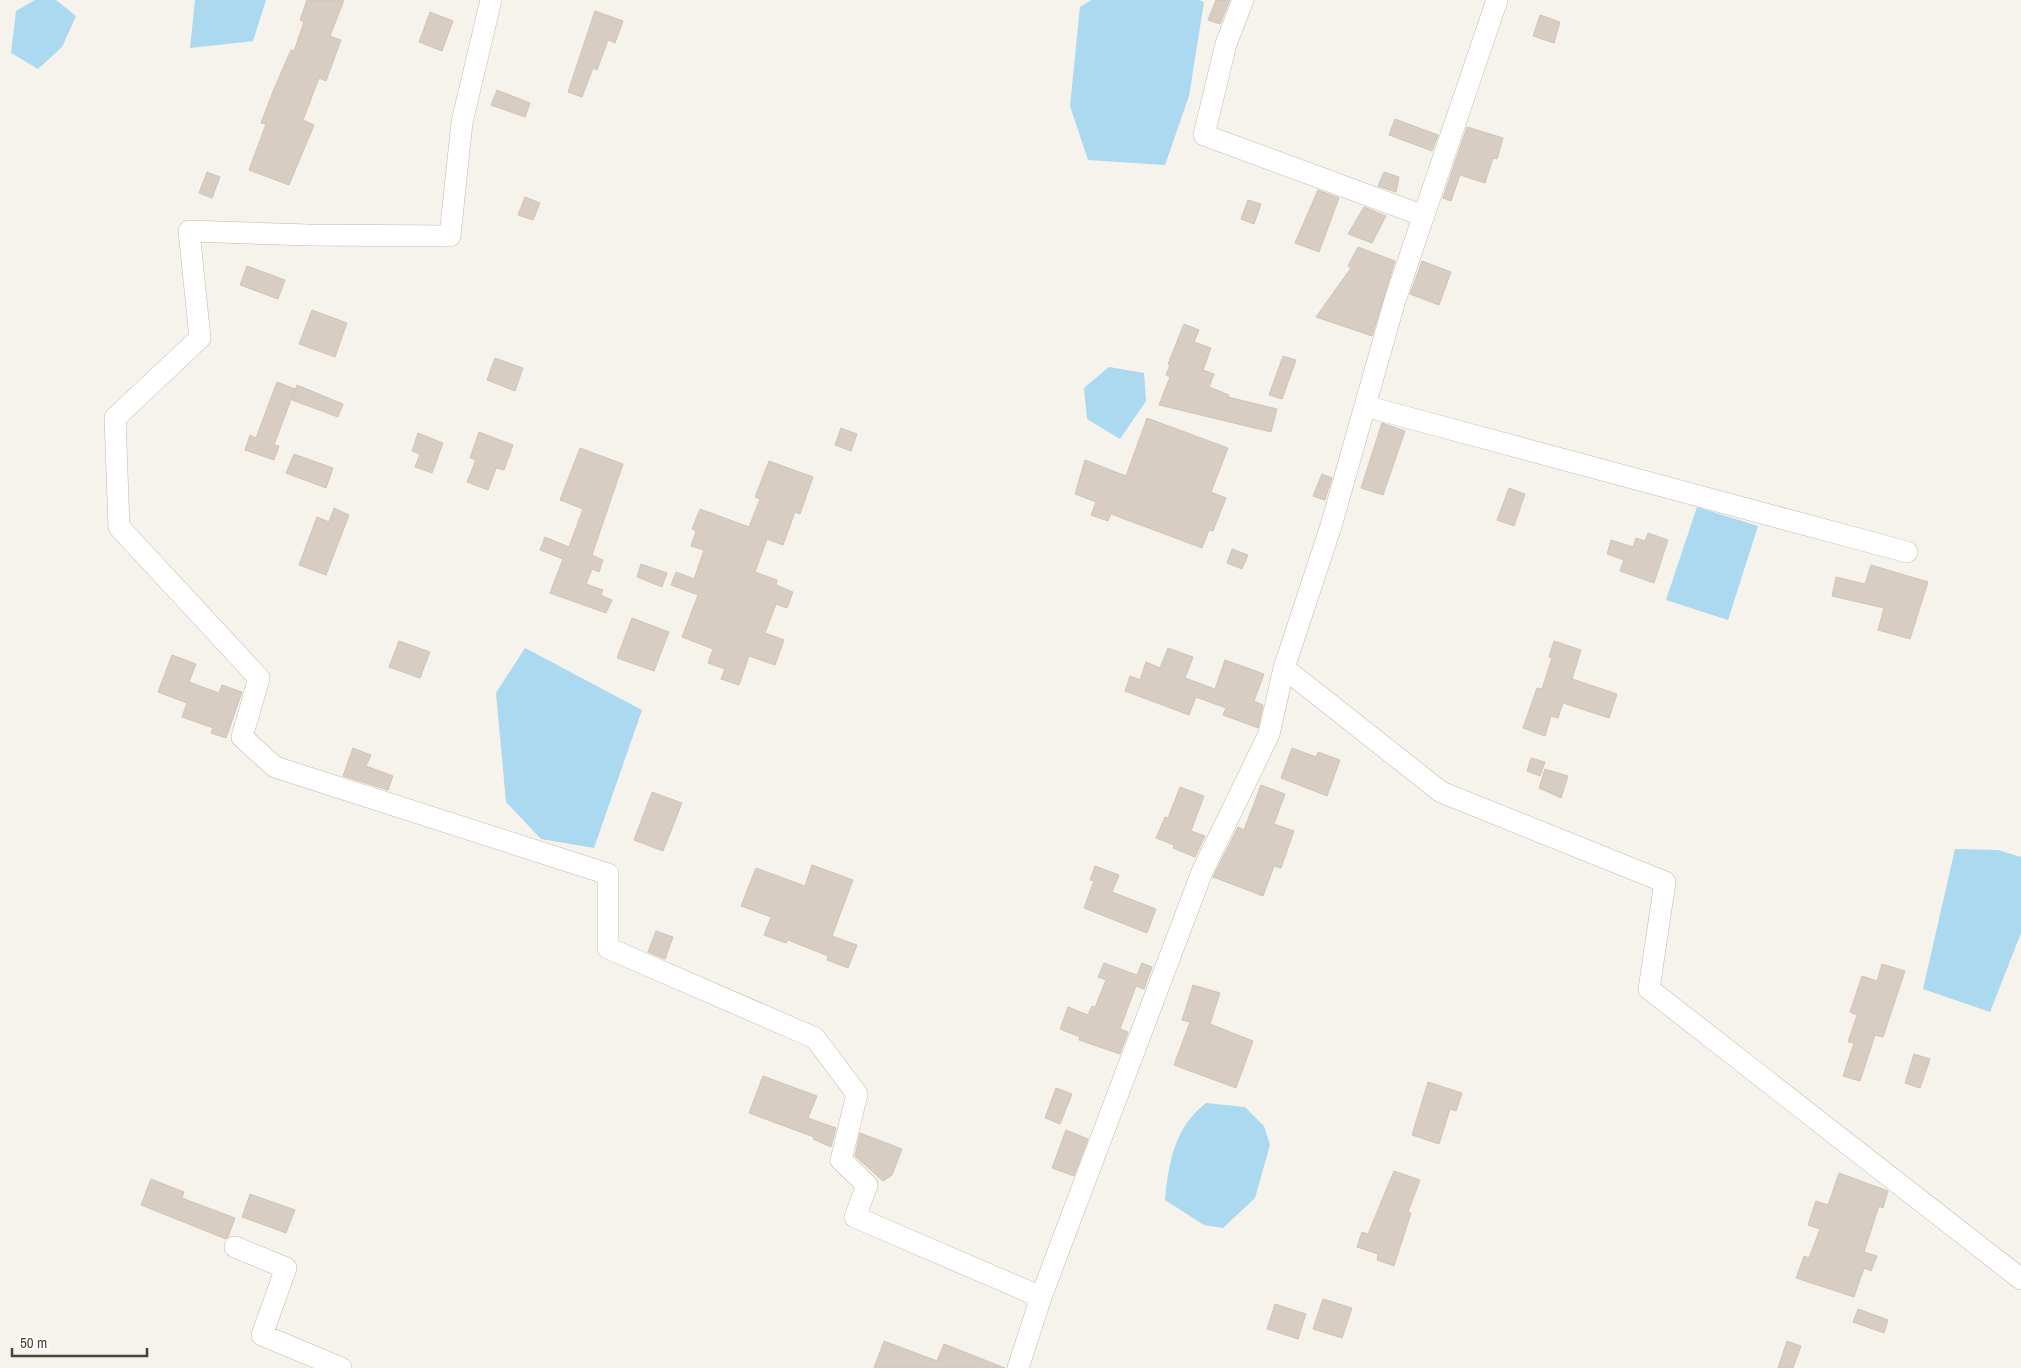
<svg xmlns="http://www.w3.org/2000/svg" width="2021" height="1368" font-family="'Archivo Narrow',sans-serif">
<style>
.water{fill:#abd9ef}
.building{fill:#d7cdc2;stroke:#d2c4b5}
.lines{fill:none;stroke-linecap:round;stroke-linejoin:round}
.street-casing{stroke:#c1b9af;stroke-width:22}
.street{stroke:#fff;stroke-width:21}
</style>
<rect width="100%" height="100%" fill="#f6f2ec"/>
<path class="water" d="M35,0h21l20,16 -14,31 -24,22 -27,-16 5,-42z
M195,0h71l-13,41 -63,7z
M1091,0h108l5,2 -15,94 -24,69 -77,-5 -18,-54 10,-99z
M1109,367l35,6 2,28 -26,38 -33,-20 -3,-31z
M1697,507l61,19 -30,94 -62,-20z
M525,648l117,62 -48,138 -53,-9 -35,-37 -10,-109z
M1955,849l43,1 23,7v76l-31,79 -67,-23z
M1206,1103l39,4 19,19 6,19 -15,53 -32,30 -19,-3 -39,-25c4,-38 9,-72 41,-97z"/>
<path class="building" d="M307,0h37l-14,36 11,4 -15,41 -7,-3 -16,42 11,5 -25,60 -40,-15 17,-46 -5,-1 13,-34 17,-39 3,1 10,-29 -4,-2z
M1216,0h14l-10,24 -12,-4z
M595,11l28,10 -8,22 -7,-3 -11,30 -4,-2 -11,29 -14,-5z
M430,12l23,9 -11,30 -23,-9z
M1540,15l20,7 -6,21 -21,-7z
M497,90l33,13 -5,14 -34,-12z
M1395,119l43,16 -6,16 -43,-16z
M1467,127l36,11 -6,21 -4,-1 -8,25 -25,-8 -9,26 -8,-3z
M207,172l13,5 -8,21 -13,-5z
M1384,172l15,5 -3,15 -18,-6z
M1318,190l21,8 -20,54 -24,-9z
M525,197l15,6 -7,17 -15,-5z
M1248,200l13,4 -7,20 -13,-5z
M1364,207l22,9 -14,27 -24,-9z
M1358,247l37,14 -23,75 -56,-19 35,-49 -3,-2z
M1422,261l29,11 -12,33 -29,-11z
M247,266l38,14 -7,19 -38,-14z
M312,310l35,13 -12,34 -36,-13z
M1184,324l15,6 -5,12 17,6 -8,22 11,4 -5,13 20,8 -1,2 49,12 -6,23 -112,-27 11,-28 -4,-2 4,-10 -2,-1z
M1283,356l13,4 -14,39 -13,-4z
M495,358l28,10 -8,23 -28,-11z
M277,382l18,7 -21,56 5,1 -5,14 -29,-10 5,-15 6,3z
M297,385l46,19 -5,13 -46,-17z
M1147,418l81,30 -17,44 15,6 -13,33 -4,-1 -7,18 -91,-34 -3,7 -17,-6 5,-13 -21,-8 10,-34 41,16z
M1382,423l23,8 -22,64 -22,-7z
M841,428l16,6 -6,17 -16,-6z
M479,432l34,13 -9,25 -8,-2 -8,22 -21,-8 9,-22 -6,-2z
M418,433l25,10 -11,30 -17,-6 5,-13 -8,-3z
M580,448l43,16 -31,91 11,5 -4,12 -7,-3 -6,15 17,6 -2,5 11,5 -6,13 -56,-20 13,-34 -23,-9 5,-13 24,10 14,-38 -23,-9z
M294,454l39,14 -7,20 -40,-15z
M769,461l44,16 -13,37 -5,-2 -12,33 -16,-6 -12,33 22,8 -1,5 17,7 -6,16 -11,-4 -11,29 19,7 -9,25 -26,-9 -10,29 -18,-6 4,-10 -17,-6 5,-14 -31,-12 16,-42 -27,-10 5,-13 18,7 10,-29 -13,-4 5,-15 -4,-2 8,-20 49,18 11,-28 -5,-2z
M1322,474l10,4 -7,22 -12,-4z
M1509,488l16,6 -11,32 -17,-6z
M334,508l15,7 -23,60 -27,-10 18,-48 12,5z
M1648,533l20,7 -14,43 -34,-12 4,-11 -17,-6 4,-14 22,7 3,-9 9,3z
M1232,549l16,6 -6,14 -15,-6z
M641,564l26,9 -5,14 -25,-10z
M1871,565l57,17 -18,57 -32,-9 6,-22 -52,-12 4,-19 29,7z
M632,618l37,14 -15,39 -37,-13z
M399,641l31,11 -10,26 -31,-11z
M1554,641l27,9 -9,29 45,15 -8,24 -46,-15 -5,15 -7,-2 -6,20 -22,-8 14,-40 5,1 10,-31 -3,-1z
M1168,648l25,9 -8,21 30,11 10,-29 39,14 -10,27 9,4 -5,23 -35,-13 3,-7 -30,-11 -7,18 -64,-24 5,-15 10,4 6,-18 14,6z
M172,655l24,9 -7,18 30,11 3,-8 20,7 -16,46 -15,-5 2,-5 -31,-11 5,-14 -29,-11z
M353,748l18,7 -5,11 27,10 -5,14 -45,-14z
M1292,748l24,9 2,-5 22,8 -13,36 -46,-18z
M1531,758l14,4 -5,14 -13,-5z
M1545,769l23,7 -7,22 -22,-10z
M1261,785l24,9 -11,30 20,7 -13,37 -7,-2 -11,30 -50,-19 25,-50 6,3z
M1180,787l24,9 -13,35 14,5 -10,21 -22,-9 1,-3 -18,-7 9,-21 3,1z
M652,792l30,11 -19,48 -29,-11z
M812,865l41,15 -21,56 25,9 -9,23 -21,-8 1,-4 -40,-16 -2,3 -22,-8 7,-18 -30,-11 15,-38 49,18z
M1095,866l24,9 -7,17 44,17 -9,24 -63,-25 10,-27 -4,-1z
M656,931l17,6 -8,22 -17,-7z
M1104,963l33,12 5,-12 10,4 -8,22 -8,-3 -16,43 8,3 -8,22 -41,-14 1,-3 -20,-8 8,-22 20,8 4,-9 3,1 11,-27 -8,-3z
M1882,964l23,7 -22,66 -8,-2 -15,46 -17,-5 11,-33 -6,-1 9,-27 -7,-3 12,-36 15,5z
M1193,985l27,8 -10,31 43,17 -17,47 -62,-23 16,-43 -8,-2z
M1914,1054l16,5 -10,29 -15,-5z
M763,1076l54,20 -9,22 28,10 -5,19 -18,-8 1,-2 -65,-24z
M1428,1082l34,11 -6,18 -6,-2 -11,35 -27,-9z
M1056,1088l16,6 -12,30 -15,-6z
M1066,1130l22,9 -14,37 -22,-8z
M860,1133l42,16 -10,26 -9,6 -28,-25z
M1394,1171l26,9 -12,32 3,1 -17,53 -17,-6 1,-6 -21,-7 5,-15 6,2z
M1839,1173l49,18 -5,17 -4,-2 -15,46 13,4 -6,15 -7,-3 -10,29 -58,-19 8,-22 5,2 11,-29 -12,-4 8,-24 12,4z
M151,1179l33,13 -2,6 53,20 -7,19 -2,2 -85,-34z
M250,1194l45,16 -9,23 -44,-16z
M1323,1299l29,9 -10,30 -29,-9z
M1275,1304l31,10 -8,25 -31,-10z
M1858,1309l30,11 -4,13 -31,-11z
M884,1341l53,20 7,-17 61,24h-131z
M1787,1341l14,5 -8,22h-15z"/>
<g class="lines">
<g class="street-casing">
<path id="street" d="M491,0l-29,122 -12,114 -141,-1 -120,-4 11,107 -85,80 4,109 140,151 -17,59 33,30 333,107v74l207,90 42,56 -16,66 26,25 -12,32 186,80
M1243,0l-17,44 -22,91 220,81
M1365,406l542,146
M1284,668l157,124 224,90 -16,107 372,290
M235,1247l51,21 -24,67 79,33
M1018,1368l23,-71 161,-425 67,-138 15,-66 47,-142 64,-226 102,-300"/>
</g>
<use href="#street" class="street"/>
</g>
<path d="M12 1348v8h135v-8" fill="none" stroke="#4a423a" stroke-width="2.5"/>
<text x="20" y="1348" font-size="15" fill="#4a423a" stroke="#ffffff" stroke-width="4" paint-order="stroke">50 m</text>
</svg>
